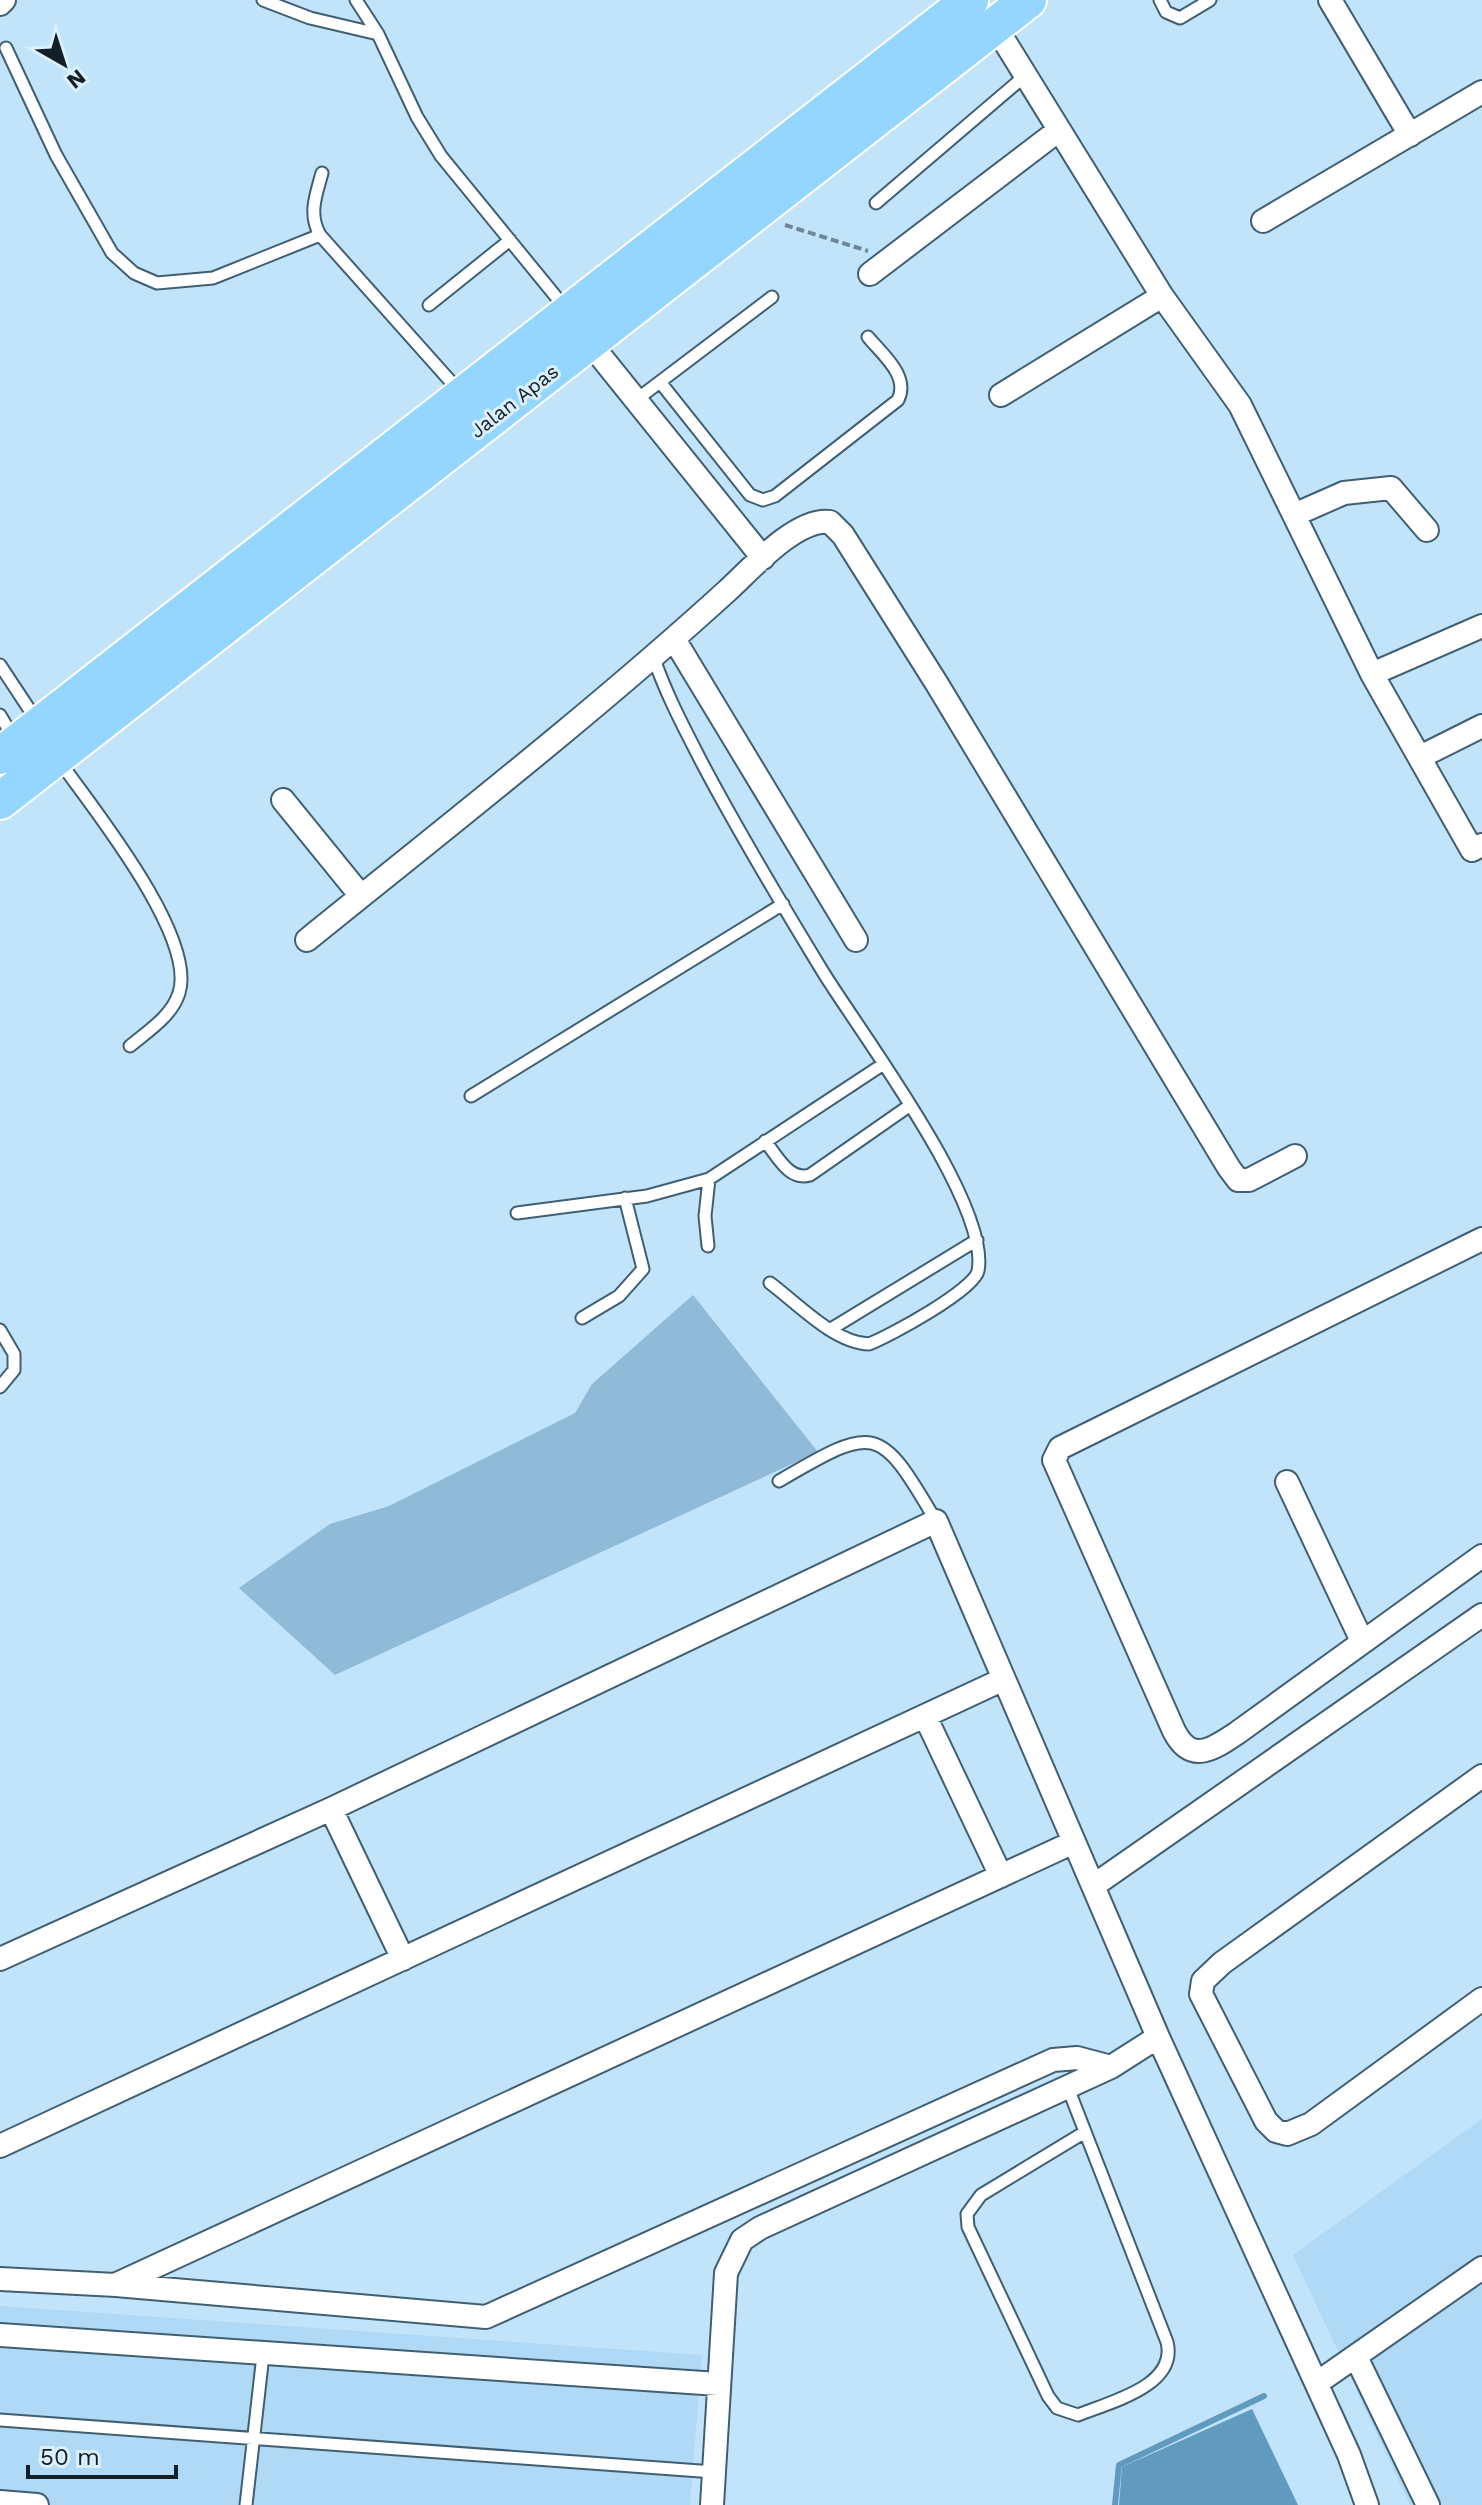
<svg xmlns="http://www.w3.org/2000/svg" width="1482" height="2505" font-family="'Work Sans',sans-serif">
<style>
.built{fill:#afd9f5}
.green{fill:#8fbbd8}
.water{fill:#609abe}
.lines{fill:none;stroke-linecap:round;stroke-linejoin:round}
.stream{stroke:#609abe;stroke-width:6}
.service-casing{stroke:#405f73;stroke-width:15}
.minor-casing{stroke:#405f73;stroke-width:26}
.trunk-casing{stroke:#fff;stroke-width:40}
.path{stroke:#6e8695;stroke-width:4;stroke-dasharray:8 4;stroke-linecap:butt}
.service{stroke:#fff;stroke-width:11}
.minor{stroke:#fff;stroke-width:22}
.trunk{stroke:#94d6ff;stroke-width:36}
.labels{text-anchor:middle;dominant-baseline:central;stroke-width:6;stroke-linejoin:round;paint-order:stroke}
.street-label{font-size:20px;fill:#121f27;stroke:#dbf0fd}
</style>
<rect width="100%" height="100%" fill="#c2e4fb"/>
<path class="built" d="M1482,2119v386h-72l-117,-250z
M0,2306l702,49 -12,150h-690z"/>
<path class="green" d="M693,1295l125,157 -483,223 -96,-87 91,-64 59,-18 186,-93 17,-29z"/>
<path class="water" d="M1252,2409l46,96h-179l3,-38z"/>
<g class="lines">
<path class="stream" d="M1115,2505l4,-40 145,-69"/>
<g class="service-casing">
<path id="service" d="M263,0l47,18 68,16
M356,0l22,34 39,83 24,39 125,153
M1160,0l6,12 14,6 30,-18
M6,48l50,107 56,98 22,20 23,10 56,-5 107,-43
M322,173c-6,22 -14,41 -2,62l140,157
M876,203l150,-128
M429,305l81,-65
M660,382l90,113 13,5 12,-4 123,-96c12,-24 -16,-46 -30,-63
M636,400l136,-103
M653,656c13,38 30,70 48,105 38,72 80,142 122,211 37,60 168,233 155,299 -4,19 -88,65 -109,73 -35,-1 -72,-41 -99,-61
M0,665l37,56
M0,715l14,24
M60,762c33,46 137,175 119,231 -7,23 -31,38 -49,53
M471,1096l312,-192
M765,1141c13,16 24,40 45,34l99,-69
M517,1213l130,-17 62,-17 173,-114
M708,1246l-3,-30 4,-37
M582,1318l37,-22 24,-27 -18,-71
M831,1329l146,-89
M0,1330l14,24v16l-14,17
M779,1481c96,-56 100,-58 157,40
M1068,2088l99,254c11,44 -57,60 -89,73l-21,-7 -9,-12 -80,-169 -1,-13 14,-19 104,-63
M0,2420l714,52
M246,2505l17,-150"/>
</g>
<g class="minor-casing">
<path id="minor" d="M1330,0l80,135
M0,4l4,-4
M995,26l167,270 78,109 132,269 100,176 10,-5
M1263,221l219,-129
M870,274l189,-144
M590,343l173,215
M1001,395l161,-99
M1294,515l50,-22 47,-5 36,42
M674,639l182,301
M1372,674l110,-48
M1420,757l62,-31
M283,800l78,96
M307,940c141,-114 286,-227 420,-349 24,-22 70,-74 103,-69l13,13 94,149 292,484 9,12h11l46,-24
M1482,1239l-422,209 -6,12 120,271c17,33 38,19 63,2l245,-177
M1287,1482l75,159
M925,1716l76,160
M1482,1776l-260,187 -19,18 -2,13 65,127 10,10 11,3 24,-10 171,-125
M331,1809l72,150
M1093,1886l389,-271
M0,1959l331,-150 605,-288 222,516 191,418 18,50
M0,2146l1004,-467
M0,2279l116,6 370,32 567,-257 24,-2 34,9
M117,2284l957,-442
M0,2335l718,49
M1357,2359l71,146
M1317,2383l165,-115
M0,2502l37,3
M712,2505l14,-232 16,-33 18,-12 351,-161 47,-30"/>
</g>
<g class="trunk-casing">
<path id="trunk" d="M0,756l970,-756
M0,801l1028,-801"/>
</g>
<path class="path" d="M785,225l83,26"/>
<use href="#service" class="service"/>
<use href="#minor" class="minor"/>
<use href="#trunk" class="trunk"/>
</g>
<g class="labels">
<g class="street-label">
<text transform="translate(514 401) rotate(-38)">Jalan Apas</text>
</g>
</g>
<g transform="translate(64 64) rotate(141)" stroke="#dbf0fd" stroke-width="6" paint-order="stroke">
<path d="M0-6L14 30L0 20L-14 30Z" fill="#121f27"/>
<text y="-12" font-size="22" font-weight="bold" text-anchor="middle" fill="#121f27">N</text>
</g>
<path d="M28 2465v12h148v-12" fill="none" stroke="#121f27" stroke-width="4"/>
<text x="40" y="2465" font-size="24" fill="#121f27" stroke="#dbf0fd" stroke-width="6" paint-order="stroke">50 m</text>
</svg>
